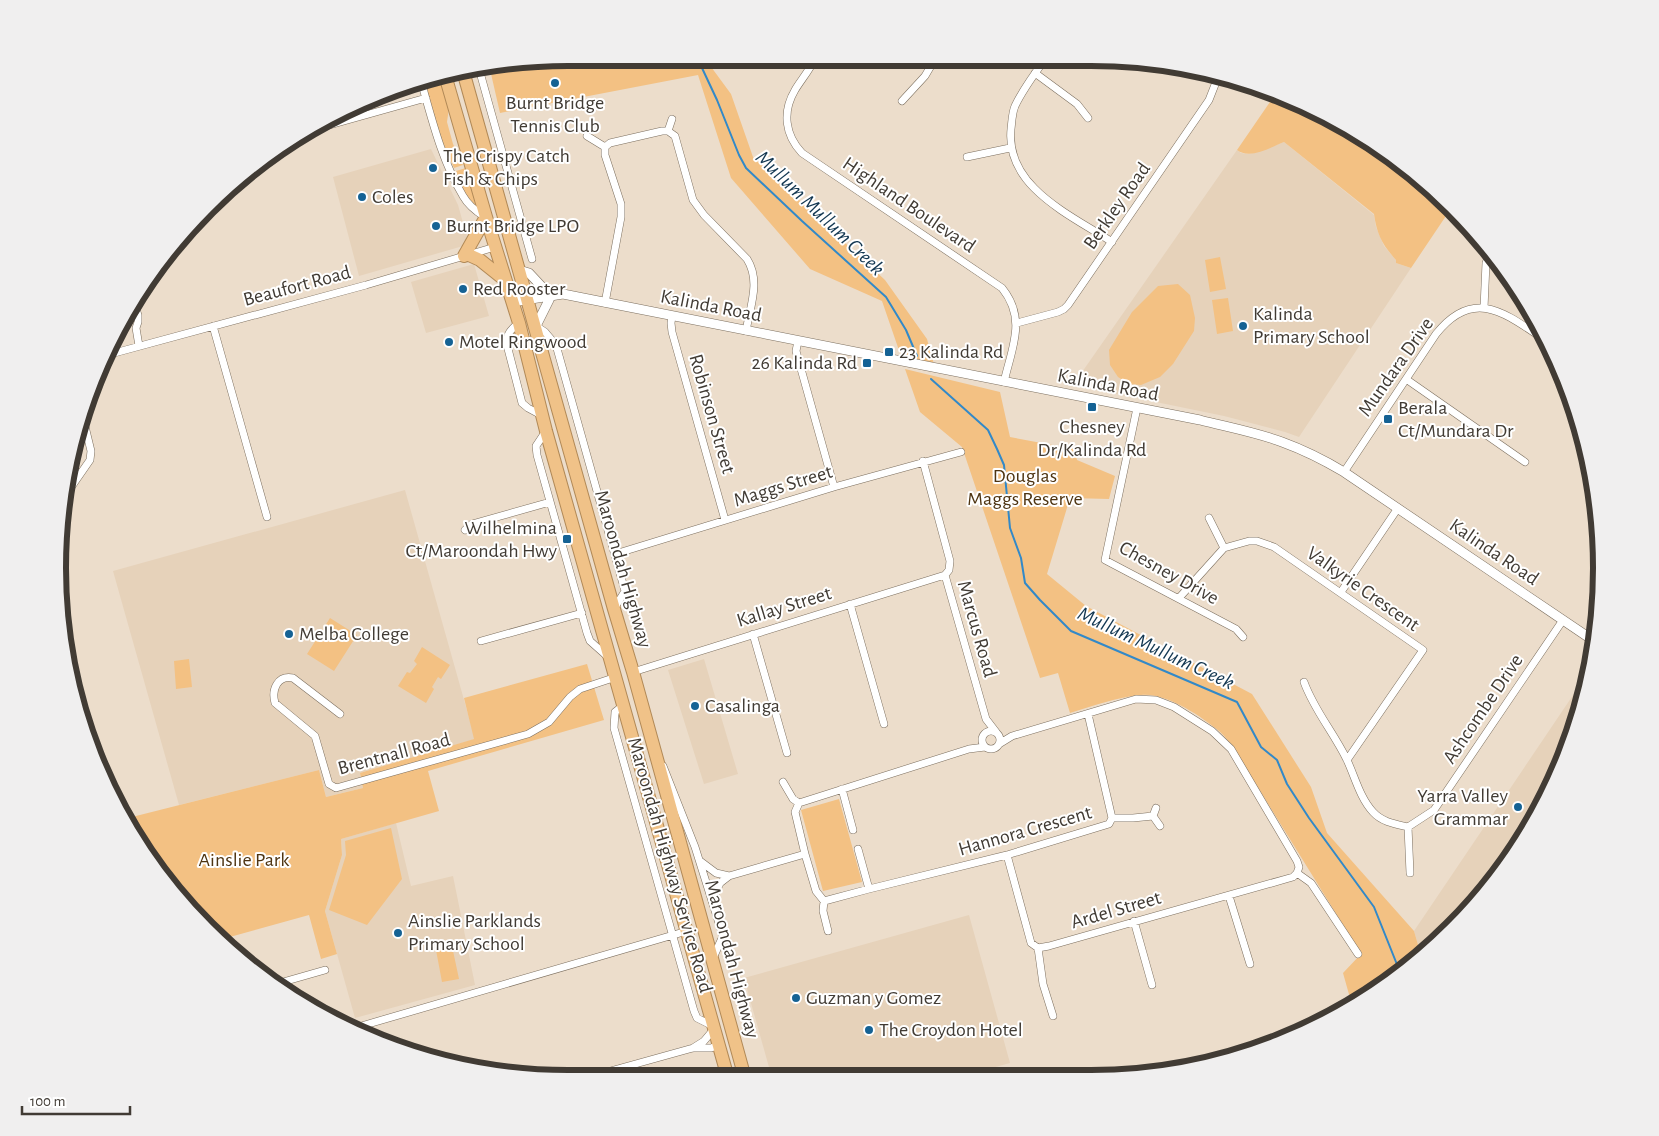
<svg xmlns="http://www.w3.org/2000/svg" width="1659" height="1136" font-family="'Alegreya Sans',sans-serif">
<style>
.built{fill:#e6d2ba}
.green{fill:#f3c183}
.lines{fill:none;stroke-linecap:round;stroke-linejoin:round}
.stream{stroke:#3289c8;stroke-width:2}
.minor-casing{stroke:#7c6f5f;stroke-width:8}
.tertiary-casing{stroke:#7c6f5f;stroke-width:10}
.trunk-casing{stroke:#b18957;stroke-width:14}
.minor{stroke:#fff;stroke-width:7}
.tertiary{stroke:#fff;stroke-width:9}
.trunk{stroke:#f0c288;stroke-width:12}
.poi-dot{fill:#156294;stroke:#fff;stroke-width:2}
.labels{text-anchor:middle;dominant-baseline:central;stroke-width:4;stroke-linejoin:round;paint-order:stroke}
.poi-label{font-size:20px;fill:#413b34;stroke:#fff;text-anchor:start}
.street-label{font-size:20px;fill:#413b34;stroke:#fff}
.park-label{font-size:20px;fill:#4e3411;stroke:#fff}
.water-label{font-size:21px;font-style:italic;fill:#133751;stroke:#fff}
.rim{fill:none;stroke:#413b34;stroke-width:6}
</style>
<rect width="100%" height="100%" fill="#ecddcb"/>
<path class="built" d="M1284,142l90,73 2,12 8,19 12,14v3l15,5 -112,169 -14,-5 -61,-16 -151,-31 164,-235 4,3 7,1 12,-3z
M431,149l27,56 9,32 -4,9 -104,30 -26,-99z
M474,264l15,52 -63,17 -15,-51z
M405,490l70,249 -115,34 3,15 -37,9 -7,-27 -140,35 -66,-234z
M704,659l34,115 -34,10 -36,-114z
M1592,667l-29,96 -47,88 -64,78 -31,26 -7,-24z
M396,823l15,63 42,-10 22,109 -120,33 -30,-107 17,-56 -1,-16z
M969,915l41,148 -54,15h-184l-28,-100z"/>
<path class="green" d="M706,60l25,34 22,63 132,123 42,59 8,29 -32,-6 -21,-61 -72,-32 -79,-91 -33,-103 -198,38 -11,-48 12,-3z
M439,76l10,32 -2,14 6,22 10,21 -9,3 -13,-29 -17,-59z
M1274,96l43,14 58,34 77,63 -41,61 -15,-5v-3c-14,-16 -19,-25 -22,-46l-90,-72c-13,5 -34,18 -47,8z
M466,168l9,35v2l-9,-9 -10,-25z
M1220,257l6,32 -16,3 -5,-32z
M1178,284l12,11 5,23 -1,13 -21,33 -13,13 -19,8 -12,-1 -11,-7 -8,-12 -1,-15 23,-38 26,-26z
M1228,298l5,33 -16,3 -5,-34z
M905,369l95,23 10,45 64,12 3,11 38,16 -6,23 -39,-1 -23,76 39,32 166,88 59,93 16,46 87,98 7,24 -46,37 -23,13 -9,-32 18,-19 -125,-202c-5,-7 -10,-15 -17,-21 -18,-15 -54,-39 -78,-36 -24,2 -48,11 -71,18l-12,-40 -18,5 -78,-231 -42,-35z
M330,618l27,17 -23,36 -27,-17z
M422,647l28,18 -9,14 -3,-2 -6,10 2,2 -8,14 -28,-17 9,-14 3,1 7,-9 -3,-3z
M189,659l3,28 -16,2 -2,-28z
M587,664l17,56 -176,51 11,40 -98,28 1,16 -17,56 12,43 -16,5 -12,-44 -90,25 -12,-11 -83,-110 195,-49 7,27 37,-9 -3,-15 114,-34 -10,-41z
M839,799l23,83 -39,9 -22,-81z
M391,828l11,51 -35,46 -38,-15 17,-55 -1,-14z
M1528,828l-12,23 -27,33c7,-23 17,-43 39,-56z
M452,946l7,33 -17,3 -6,-32z"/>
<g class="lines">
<path class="stream" d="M696,60l6,8 15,32 22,55 7,13 56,53 84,76 20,33 11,26
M931,379l57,51 9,19 7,16 6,63 11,30 4,25 15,17 31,31 166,71 24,45 16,13 10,24 22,34 65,89 26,65"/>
<g class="minor-casing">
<path id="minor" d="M1046,58c-11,15 -23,31 -31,48 -3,7 -3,15 -4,23 -6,58 60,86 101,113
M814,60c-5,11 -13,20 -19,30 -13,22 -10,45 7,63l200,135c25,31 10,59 2,94
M475,68l6,8 51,183
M1035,73l42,31 11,14
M421,81c11,39 21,80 42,115 5,9 14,16 22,21
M902,101l23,-25 10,-17
M312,130l114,-32
M668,131l4,-12
M587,136l18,11
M967,157l43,-9
M605,303l16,-86v-13l-16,-49v-8l5,-4 52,-12h6l7,5 18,64 11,15 43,44c14,22 3,48 -1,72
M135,306l3,9v7l-2,6 3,18
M1484,308l2,-45 4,-10
M672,316l-1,7 1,9 53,188
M519,323c-8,6 -13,11 -12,22l15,58 6,5 13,7
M1017,323l41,-11 6,-3 4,-4 141,-205 9,-23
M213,326l54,191
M536,326l9,6 11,13 69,246 -11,18
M798,341l-2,10 38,136
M107,355l259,-70 129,-38
M1406,379l119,83
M1137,408l-32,152 131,69 7,8
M546,431l-10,15 1,9 50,178 3,8 18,16
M923,461l27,100 -1,9 -4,5 41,144 10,13
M1344,472l92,-138c38,-48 70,-20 109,6
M65,496l25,-36 1,-9 -9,-37
M1209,518l15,30
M465,530l7,-6 78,-22
M615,554l219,-67 127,-35
M1341,592l57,-84
M1179,598l45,-50 25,-7h8l17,6 149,103 -76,110
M850,604l34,120
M753,634l34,119
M481,641l101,-28
M633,672l312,-97
M1304,682c10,28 30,51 43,78 8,17 13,38 26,52 9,10 22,12 35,15l26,-17 129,-190
M624,705l-9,7 -1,16 80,283 3,7 16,8
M340,714l-47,-36c-15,-3 -22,11 -18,25l40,33 14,48 7,4 192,-54 21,-12 21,-25 10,-8 36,-12
M982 740a9 9 0 1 1 18 0a9 9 0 1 1-18 0Z
M999,744l13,-8 124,-37 20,1 18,7 38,24 19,18 66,112 2,6 -2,6 14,10 47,71
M663,766l32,81 28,89 -10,22
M783,782l10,17 6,4
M842,789l11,41
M1156,808l-3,8 7,10
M1112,818h21l20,-2
M1408,827l2,46
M858,849l11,40
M805,854l11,37 8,10 4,-1 41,-11 138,-34 102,-31 3,-6 -24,-104
M1007,855l24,88 7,5 11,-2 237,-67 7,-2 4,-4
M700,861l16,12 13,3
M1229,896l21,68
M712,901l8,-18 9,-7 76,-22 -10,-42 4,-9 170,-54 16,-2
M824,901l-1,10 5,20
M1134,921l18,64
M1038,948l5,36 10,32
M276,984l49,-14
M351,1029l336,-98
M693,1048l11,-7 10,-12
M585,1078l108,-30h18l8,-3
M717,1078l7,-13"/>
</g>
<g class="tertiary-casing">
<path id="tertiary" d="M519,270l10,3 15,16
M510,295c18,-3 35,-9 53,-1l637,126c27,7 55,12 82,22 22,8 42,18 62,30l250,169
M512,302l51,-8
M536,326l14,-28"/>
</g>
<g class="trunk-casing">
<path id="trunk" d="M463,71l151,538 19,63 112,406
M445,75l41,142 33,106 27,108 182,647
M469,255l11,5 25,20
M464,256l22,-39"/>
</g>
<use href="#minor" class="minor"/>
<use href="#tertiary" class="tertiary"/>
<use href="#trunk" class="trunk"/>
</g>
<g class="poi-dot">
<circle cx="555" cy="83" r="5"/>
<circle cx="433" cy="168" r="5"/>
<circle cx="362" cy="197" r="5"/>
<circle cx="436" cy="226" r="5"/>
<circle cx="463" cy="289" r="5"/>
<circle cx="1243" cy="326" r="5"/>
<circle cx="449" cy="342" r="5"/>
<rect x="884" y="347" width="10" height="10" rx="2.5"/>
<rect x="862" y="358" width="10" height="10" rx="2.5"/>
<rect x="1087" y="402" width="10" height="10" rx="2.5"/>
<rect x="1383" y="414" width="10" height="10" rx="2.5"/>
<rect x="562" y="534" width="10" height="10" rx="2.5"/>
<circle cx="289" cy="634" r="5"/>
<circle cx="695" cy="706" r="5"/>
<circle cx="1518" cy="807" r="5"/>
<circle cx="398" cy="933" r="5"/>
<circle cx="796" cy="998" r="5"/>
<circle cx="869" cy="1030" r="5"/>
</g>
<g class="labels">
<g class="poi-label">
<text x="555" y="103" text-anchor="middle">Burnt Bridge<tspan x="555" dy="23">Tennis Club</tspan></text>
<text x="443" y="156">The Crispy Catch<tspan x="443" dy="23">Fish &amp; Chips</tspan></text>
<text x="372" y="197">Coles</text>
<text x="446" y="226">Burnt Bridge LPO</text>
<text x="473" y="289">Red Rooster</text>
<text x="1253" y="314">Kalinda<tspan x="1253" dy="23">Primary School</tspan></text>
<text x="459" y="342">Motel Ringwood</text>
<text x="899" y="352">23 Kalinda Rd</text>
<text x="857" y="363" text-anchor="end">26 Kalinda Rd</text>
<text x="1398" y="408">Berala<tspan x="1398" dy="23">Ct/Mundara Dr</tspan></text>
<text x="1092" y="427" text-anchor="middle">Chesney<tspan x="1092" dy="23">Dr/Kalinda Rd</tspan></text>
<text x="557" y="528" text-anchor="end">Wilhelmina<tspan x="557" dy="23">Ct/Maroondah Hwy</tspan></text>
<text x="299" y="634">Melba College</text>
<text x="705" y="706">Casalinga</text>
<text x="1508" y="796" text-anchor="end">Yarra Valley<tspan x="1508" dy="23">Grammar</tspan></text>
<text x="408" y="921">Ainslie Parklands<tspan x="408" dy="23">Primary School</tspan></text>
<text x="806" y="998">Guzman y Gomez</text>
<text x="879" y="1030">The Croydon Hotel</text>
</g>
<g class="street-label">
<text transform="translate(909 205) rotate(34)">Highland Boulevard</text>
<text transform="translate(1117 206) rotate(-55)">Berkley Road</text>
<text transform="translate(297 286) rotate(-15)">Beaufort Road</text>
<text transform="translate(711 306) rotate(11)">Kalinda Road</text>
<text transform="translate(1396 367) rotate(-55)">Mundara Drive</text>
<text transform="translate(1108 385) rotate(11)">Kalinda Road</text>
<text transform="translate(712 414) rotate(74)">Robinson Street</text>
<text transform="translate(783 486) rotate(-17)">Maggs Street</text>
<text transform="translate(1494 552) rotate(34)">Kalinda Road</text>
<text transform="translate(623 569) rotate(74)">Maroondah Highway</text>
<text transform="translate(1169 573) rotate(29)">Chesney Drive</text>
<text transform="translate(1363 589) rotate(35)">Valkyrie Crescent</text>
<text transform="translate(784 607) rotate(-17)">Kallay Street</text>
<text transform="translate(977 629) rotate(74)">Marcus Road</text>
<text transform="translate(1483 709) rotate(-56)">Ashcombe Drive</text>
<text transform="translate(394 754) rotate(-15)">Brentnall Road</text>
<text transform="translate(1025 831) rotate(-16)">Hannora Crescent</text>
<text transform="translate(670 865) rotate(74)">Maroondah Highway Service Road</text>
<text transform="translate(1116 910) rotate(-16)">Ardel Street</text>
<text transform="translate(732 959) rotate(75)">Maroondah Highway</text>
</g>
<g class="park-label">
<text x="1025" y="476">Douglas<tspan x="1025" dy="23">Maggs Reserve</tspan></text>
<text x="244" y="860">Ainslie Park</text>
</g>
<g class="water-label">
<text transform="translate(820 213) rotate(44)">Mullum Mullum Creek</text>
<text transform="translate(1156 648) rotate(25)">Mullum Mullum Creek</text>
</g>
</g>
<path d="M0 0H1659V1136H0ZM568 66H1091A502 502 0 0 1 1593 568V568A502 502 0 0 1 1091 1070H568A502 502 0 0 1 66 568V568A502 502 0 0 1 568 66Z" fill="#f0efef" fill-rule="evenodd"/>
<path class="rim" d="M568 66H1091A502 502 0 0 1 1593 568V568A502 502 0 0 1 1091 1070H568A502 502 0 0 1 66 568V568A502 502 0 0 1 568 66Z"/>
<path d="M22 1106v8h108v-8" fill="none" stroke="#413b34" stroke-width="2.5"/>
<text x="30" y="1106" font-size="15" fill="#413b34" stroke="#ffffff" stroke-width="4" paint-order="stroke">100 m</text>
</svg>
